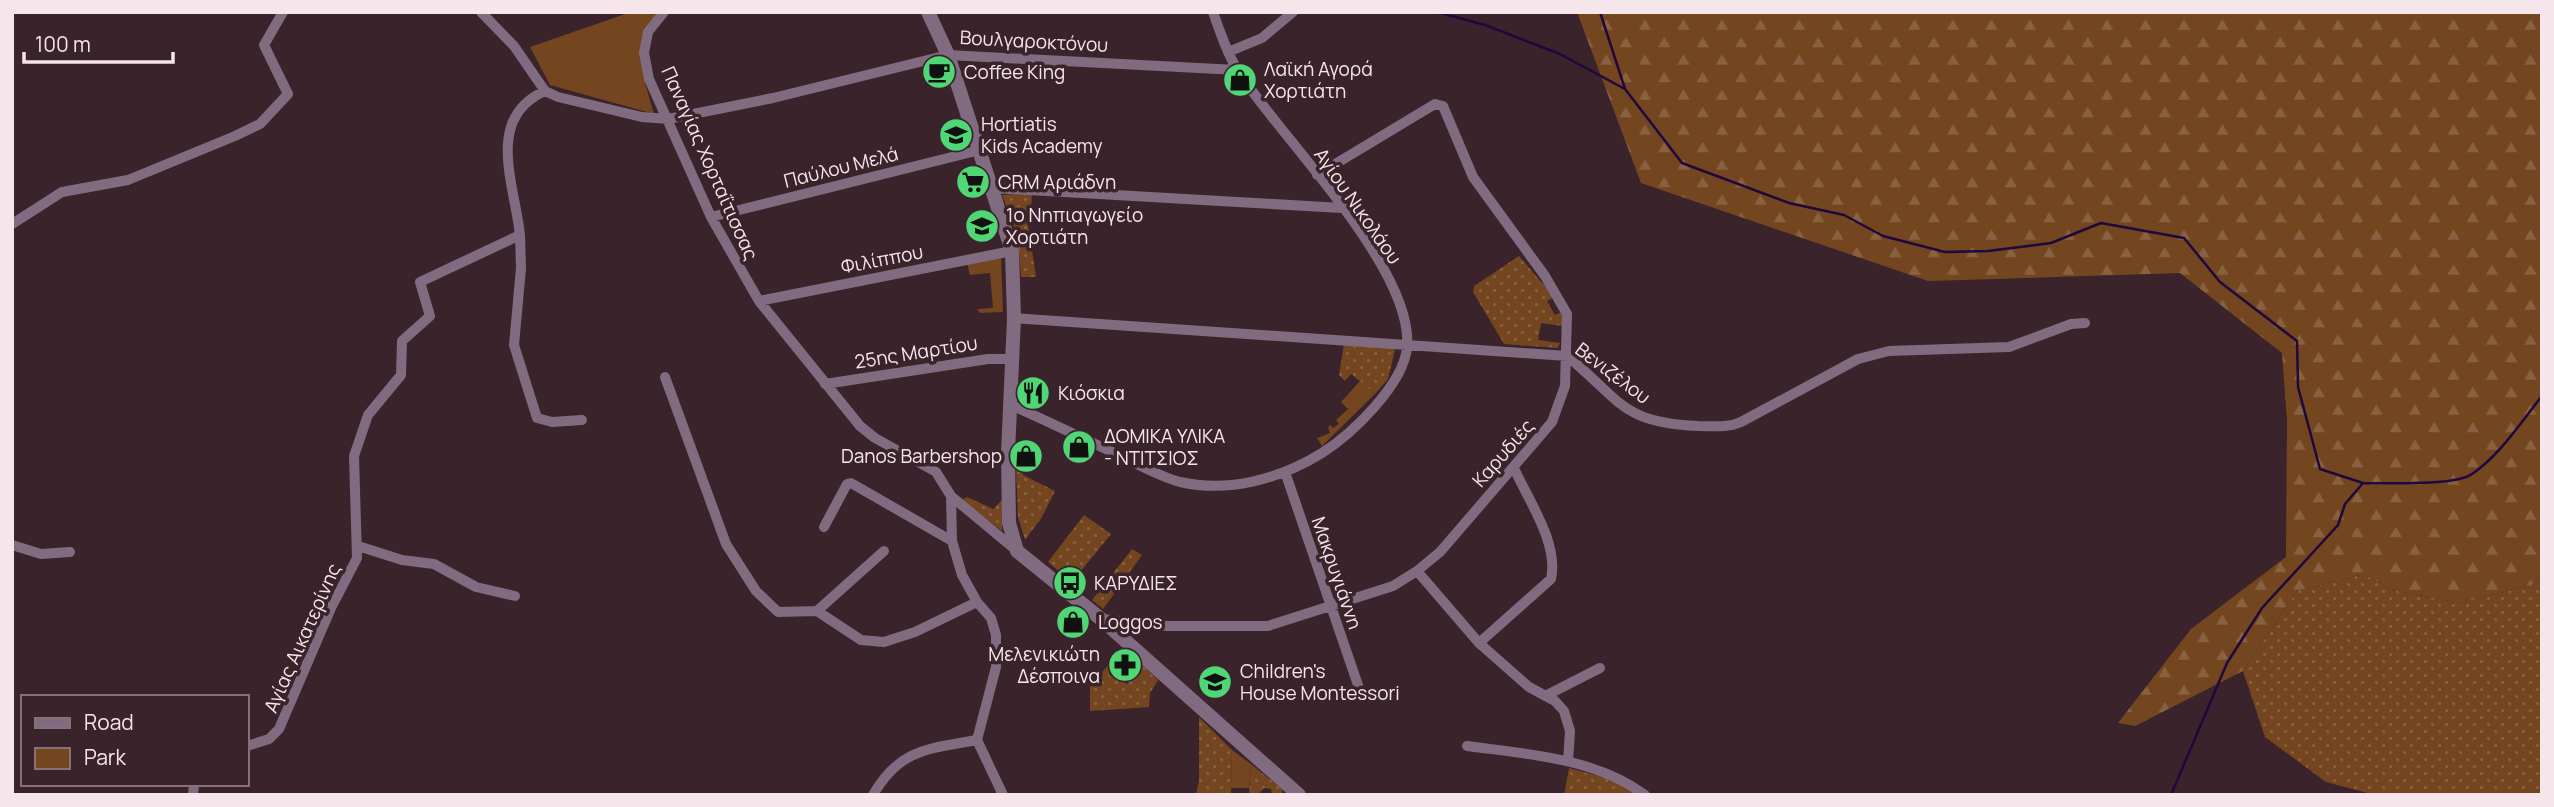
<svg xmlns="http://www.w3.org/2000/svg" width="2554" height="807" font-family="Manrope,sans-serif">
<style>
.grass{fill:url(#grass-dots)}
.forest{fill:url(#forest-firs)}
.green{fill:#734620}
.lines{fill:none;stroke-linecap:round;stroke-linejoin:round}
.stream{stroke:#1e083e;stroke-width:2.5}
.minor{stroke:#816b81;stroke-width:10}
.tertiary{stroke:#816b81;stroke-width:14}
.labels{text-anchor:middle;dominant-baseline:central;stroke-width:7;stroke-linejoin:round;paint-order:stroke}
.street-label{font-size:19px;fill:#f6e5ea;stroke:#3b232b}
.poi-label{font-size:19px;fill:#f6e5ea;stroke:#3b232b;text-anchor:start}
</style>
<defs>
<pattern id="grass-dots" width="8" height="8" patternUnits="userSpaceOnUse" patternTransform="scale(1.75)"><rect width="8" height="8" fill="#734620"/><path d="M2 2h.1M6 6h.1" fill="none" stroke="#886141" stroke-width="1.8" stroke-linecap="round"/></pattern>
<pattern id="forest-firs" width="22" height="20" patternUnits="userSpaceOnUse" patternTransform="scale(1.75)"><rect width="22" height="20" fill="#734620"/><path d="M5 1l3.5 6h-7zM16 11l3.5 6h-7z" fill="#886141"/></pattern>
</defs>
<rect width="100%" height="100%" fill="#3b232b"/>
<path class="grass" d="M1032,193l-1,17 -5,4 3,17 -13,1 -14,-37z
M1030,237l6,40h-15l-3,-38z
M1519,256l35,41 -7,4 8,14 7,-3v14l-21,-3 -3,17 22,3 -2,5 -54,-4 -31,-52 1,-6z
M1344,344l47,2 4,4 -7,29 -13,15 -24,-20 -6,7 -6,-6z
M1016,468l6,1 1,6 32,16 -13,26 -17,23 -7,-23z
M967,497l26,12 9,-9v31l-40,-31z
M1084,515l27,19 -39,48 -24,-20z
M1132,549l10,6 -39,54 -11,-9z
M2364,574l28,16 69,13 81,-21v213h-167l-49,-13 -61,-45 -22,-66 54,-80z
M1119,653l-10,22 19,9 10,-23 20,19 -8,13 -1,14 -59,4v-25z
M1199,717l33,33 -1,45h-35l3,-14z
M1251,764l31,25v6h-10l-1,-6 -7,-1 -5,6 -10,1z
M1569,768l52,14 18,13h-75z"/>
<path class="forest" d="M1577,12h965v570l-81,21 -69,-13 -28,-16 -67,17 -54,80 -108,55 -17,-3 73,-94 95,-72 1,-137 -5,-67 -102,-80 -252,8 -287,-98z"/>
<path class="green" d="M631,12l29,2 -15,15v54l9,31 -104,-29 -20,-38z
M1001,256l2,56 -23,1 -3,-4 16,-1 -3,-35 -20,2 -3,-12z
M1360,381l15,13 -53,52 -5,-8 13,-5 -2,-6 3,-2 2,3 6,-4 -3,-4 12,-11 -7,-7z
M1232,750l19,14 -2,24h-18z"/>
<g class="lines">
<path class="stream" d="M1437,12l48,13 75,29 65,35 57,74 107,40 55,12 39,21 62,16 43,-1 63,-8 50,-20 83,15 36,44 77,59 1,46 22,82 43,14
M1600,12l25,77
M2171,795l56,-132 35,-55 76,-83 7,-21 18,-21c24,0 92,3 109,-9 28,-19 49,-52 70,-78"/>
<path class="minor" d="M481,12l33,34 31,45 13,6 84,20 26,2 105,-21 175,-43 289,15
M664,12l-16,20 -4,21 5,26 62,138 48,84 101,125 15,12 61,34 15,24 66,55
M1228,52l34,-14 31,-26
M993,188l349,20
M711,217l269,-67
M12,224l50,-32 66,-12 107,-44 25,-12 28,-30 -24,-49 19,-33
M520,235l1,33 -7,77 23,73 15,4 30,-2
M759,301l253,-50
M1014,318l553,38c54,44 54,67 131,70 15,0 30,2 43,-4l117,-63 31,-8 120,-4 62,-23 14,-1
M665,377l61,167 30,47 22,21 39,-1 44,29 23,2 31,-10 62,-30
M825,384l163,-25h24
M1011,405c34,15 67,31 101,47 22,10 45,24 68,30 49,11 100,-3 142,-29 30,-19 81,-68 85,-105 8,-79 -127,-211 -169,-277 -11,-18 -18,-39 -25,-59
M1285,472l73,213
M951,496l1,45 10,34 15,27 14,16 5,17v32l-19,73 26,55
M824,527l23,-43 4,-1 101,58
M12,545l29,9 29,-2
M358,546l44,14 32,4 42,23 39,9
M1417,571l62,72 50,44 26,14 9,10 6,20 -2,30
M817,611l67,-60
M1101,619l66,7h101l125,-40 24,-15 23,-19 112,-130 13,-36 2,-72 -22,-38 -72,-99 -30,-71 -8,-2 -118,71
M1479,643l72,-64c8,-36 -23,-79 -37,-111
M1545,696l55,-28
M247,746l22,-7 10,-10 52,-121 26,-50 -3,-102 14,-41 33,-40 1,-34 28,-25 -10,-34 100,-47c-5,-50 -36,-117 25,-144
M1467,746c60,8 128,12 178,49
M193,795l1,-11
M873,795c27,-47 56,-46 104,-55"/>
<path class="tertiary" d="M928,12l20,43 64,196 2,67 -6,135 1,70 8,28 84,68 198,176"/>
</g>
<defs>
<g id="cafe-disc" transform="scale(1.75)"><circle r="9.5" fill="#4fd675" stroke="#3b232b"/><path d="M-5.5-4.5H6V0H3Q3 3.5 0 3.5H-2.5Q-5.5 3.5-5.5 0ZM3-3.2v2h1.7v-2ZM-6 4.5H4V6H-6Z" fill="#111"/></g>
<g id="shop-disc" transform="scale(1.75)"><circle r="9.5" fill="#4fd675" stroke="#3b232b"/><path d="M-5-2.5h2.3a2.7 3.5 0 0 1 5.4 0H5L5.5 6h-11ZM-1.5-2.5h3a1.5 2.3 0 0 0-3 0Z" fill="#111"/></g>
<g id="school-disc" transform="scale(1.75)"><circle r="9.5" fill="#4fd675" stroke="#3b232b"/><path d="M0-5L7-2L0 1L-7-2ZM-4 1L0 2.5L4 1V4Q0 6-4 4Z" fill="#111"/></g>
<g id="supermarket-disc" transform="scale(1.75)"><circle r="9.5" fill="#4fd675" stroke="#3b232b"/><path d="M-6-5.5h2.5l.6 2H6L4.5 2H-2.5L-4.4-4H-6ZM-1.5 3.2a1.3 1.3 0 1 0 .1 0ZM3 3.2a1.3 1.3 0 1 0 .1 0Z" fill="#111"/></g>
<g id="restaurant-disc" transform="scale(1.75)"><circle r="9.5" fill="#4fd675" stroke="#3b232b"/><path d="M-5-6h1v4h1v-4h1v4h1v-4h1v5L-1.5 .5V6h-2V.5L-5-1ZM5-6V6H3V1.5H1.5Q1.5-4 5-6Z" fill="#111"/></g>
<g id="bus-disc" transform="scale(1.75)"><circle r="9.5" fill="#4fd675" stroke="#3b232b"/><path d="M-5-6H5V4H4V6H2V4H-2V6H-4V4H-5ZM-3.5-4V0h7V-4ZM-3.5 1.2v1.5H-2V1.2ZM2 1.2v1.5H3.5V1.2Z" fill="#111"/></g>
<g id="pharmacy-disc" transform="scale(1.75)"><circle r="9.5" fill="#4fd675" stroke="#3b232b"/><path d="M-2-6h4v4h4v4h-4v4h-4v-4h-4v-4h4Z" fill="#111"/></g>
</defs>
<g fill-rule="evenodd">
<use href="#cafe-disc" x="939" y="72"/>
<use href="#shop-disc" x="1240" y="80"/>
<use href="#school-disc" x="956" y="135"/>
<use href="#supermarket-disc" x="973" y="182"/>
<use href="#school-disc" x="982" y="226"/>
<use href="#restaurant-disc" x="1033" y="393"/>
<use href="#shop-disc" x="1079" y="447"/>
<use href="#shop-disc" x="1026" y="456"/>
<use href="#bus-disc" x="1070" y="583"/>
<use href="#shop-disc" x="1073" y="622"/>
<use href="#pharmacy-disc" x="1125" y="665"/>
<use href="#school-disc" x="1215" y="682"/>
</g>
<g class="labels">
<g class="street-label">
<text transform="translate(1034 41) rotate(3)">Βουλγαροκτόνου</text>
<text transform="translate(710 163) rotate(66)">Παναγίας Χορταΐτισσας</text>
<text transform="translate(841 167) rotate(-14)">Παύλου Μελά</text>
<text transform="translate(1358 206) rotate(55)">Αγίου Νικολάου</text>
<text transform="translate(882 259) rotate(-11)">Φιλίππου</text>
<text transform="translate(916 352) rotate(-9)">25ης Μαρτίου</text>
<text transform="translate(1613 373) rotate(37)">Βενιζέλου</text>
<text transform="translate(1503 453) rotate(-49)">Καρυδιές</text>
<text transform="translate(1337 573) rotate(71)">Μακρυγιάννη</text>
<text transform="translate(302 638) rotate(-66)">Αγίας Αικατερίνης</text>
</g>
<g class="poi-label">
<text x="1264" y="69">Λαϊκή Αγορά<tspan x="1264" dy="22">Χορτιάτη</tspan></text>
<text x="964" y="72">Coffee King</text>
<text x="981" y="124">Hortiatis<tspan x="981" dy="22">Kids Academy</tspan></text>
<text x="998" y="182">CRM Αριάδνη</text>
<text x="1006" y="215">1ο Νηπιαγωγείο<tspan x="1006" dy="22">Χορτιάτη</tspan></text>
<text x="1058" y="393">Κιόσκια</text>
<text x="1104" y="436">ΔΟΜΙΚΑ ΥΛΙΚΑ<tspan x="1104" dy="22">- ΝΤΙΤΣΙΟΣ</tspan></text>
<text x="1002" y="456" text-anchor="end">Danos Barbershop</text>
<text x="1094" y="583">ΚΑΡΥΔΙΕΣ</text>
<text x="1098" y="622">Loggos</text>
<text x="1100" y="654" text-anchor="end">Μελενικιώτη<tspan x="1100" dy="22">Δέσποινα</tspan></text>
<text x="1240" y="671">Children's<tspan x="1240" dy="22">House Montessori</tspan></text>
</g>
</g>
<rect width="2554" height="807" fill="none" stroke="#f6e5ea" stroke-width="28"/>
<rect x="21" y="695" width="228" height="91" fill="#3b232b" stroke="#867177" stroke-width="2"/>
<rect x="35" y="718" width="35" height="10" fill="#816b81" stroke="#867177" stroke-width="2"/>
<text x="84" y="730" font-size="21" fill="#f6e5ea">Road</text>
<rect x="35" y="748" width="35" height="21" fill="#734620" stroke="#867177" stroke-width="2"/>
<text x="84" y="765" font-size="21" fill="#f6e5ea">Park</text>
<path d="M24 52v10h149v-10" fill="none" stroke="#f6e5ea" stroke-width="3.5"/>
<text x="35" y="52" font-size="21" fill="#f6e5ea" stroke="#3b232b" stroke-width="5" paint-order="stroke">100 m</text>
</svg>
